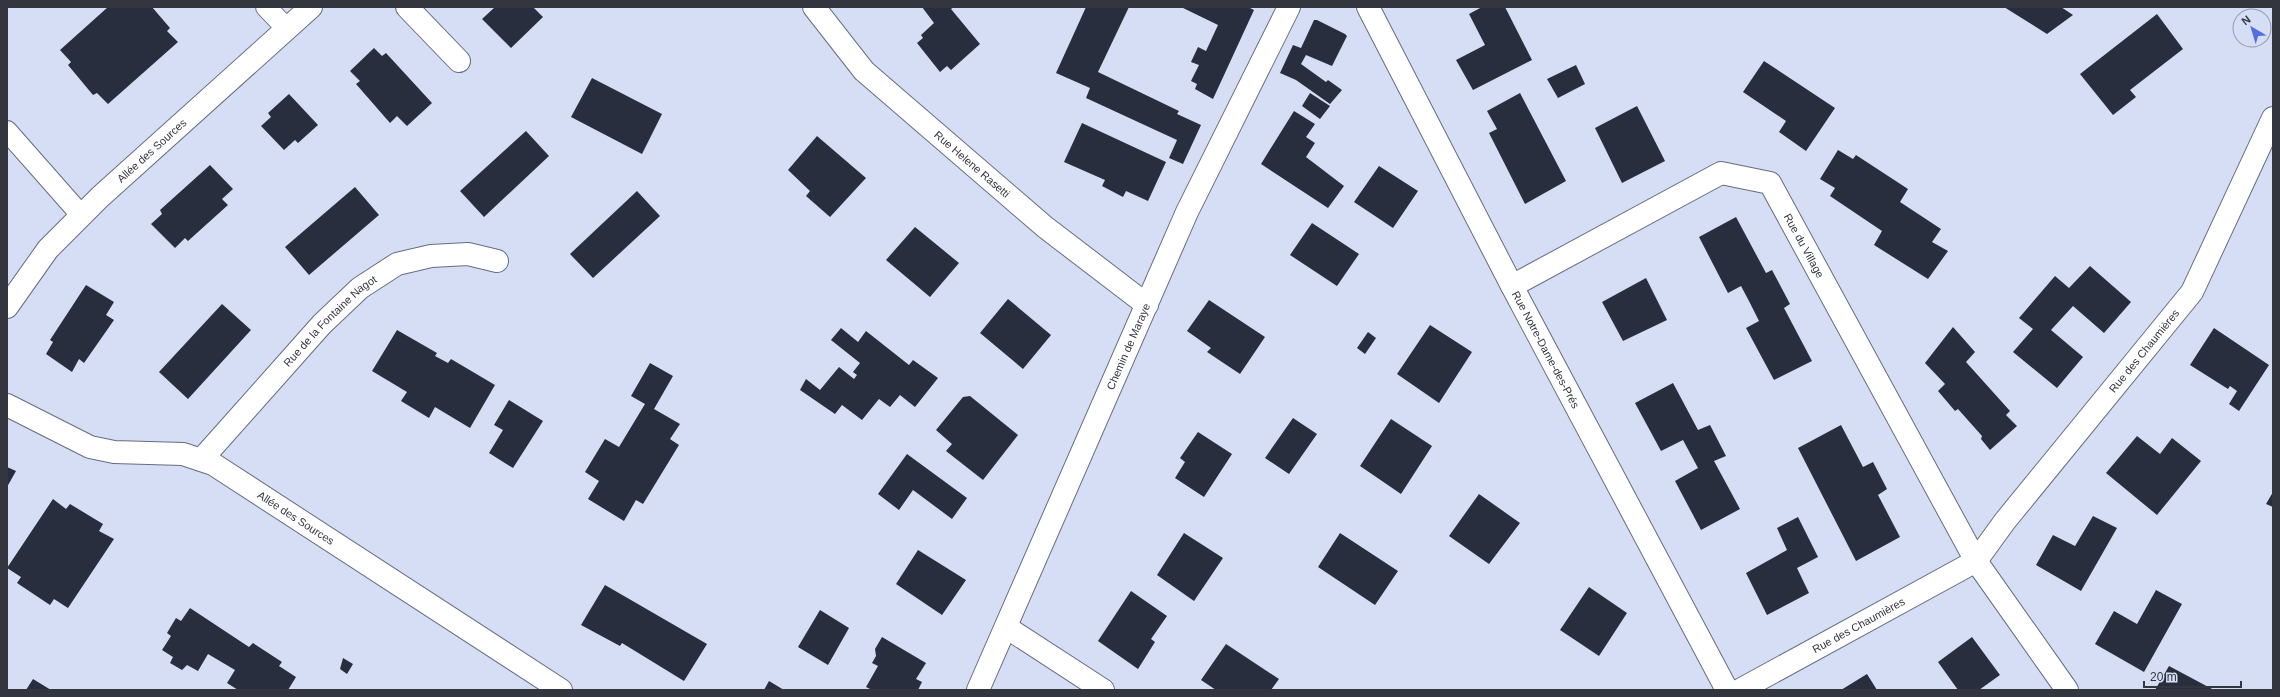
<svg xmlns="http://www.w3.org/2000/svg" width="2280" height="697" font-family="Arial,sans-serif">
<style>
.building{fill:#292e3f}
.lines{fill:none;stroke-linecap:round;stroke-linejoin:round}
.lane-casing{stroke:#666d81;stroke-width:22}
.street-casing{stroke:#666d81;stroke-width:24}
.secondary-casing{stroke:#666d81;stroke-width:24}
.lane{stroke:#fff;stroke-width:20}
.street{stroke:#fff;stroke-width:22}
.secondary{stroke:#fff;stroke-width:22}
.labels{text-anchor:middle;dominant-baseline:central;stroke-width:4;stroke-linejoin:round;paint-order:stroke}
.street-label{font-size:11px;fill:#33363e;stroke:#d6def5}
</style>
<rect width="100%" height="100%" fill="#d6def5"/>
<path class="building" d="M108,7h44l18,21 -3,3 11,11 -70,62 -11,-11 -4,2 -25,-30 3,-3 -11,-12z
M495,7h38l10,10 -32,31 -29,-29z
M922,7h32l-3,2 29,35 -29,26 -4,-4 -7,6 -23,-29 6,-5 -2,-3 13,-12z
M1086,7h43l-31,65 81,39 -2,3 24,11 -18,39 -14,-6 8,-18 -91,-42 4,-10 -34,-15z
M1181,7h67l6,3 -41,89 -18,-10 2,-5 -6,-3 8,-16 -8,-3 7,-15 8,4 12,-26z
M1482,7h23l27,53 -59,30 -17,-30 29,-15 -16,-31z
M2004,7h57l12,8 -26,19z
M2157,14l26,35 -53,41 6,7 -23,18 -33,-41z
M1314,20h3l28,14 2,2 -15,30 -26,-11 -5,9 25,18 2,-2 14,10 -12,14 -34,-24 -16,-7 13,-28 8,3z
M374,48l8,8 4,-3 46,50 -25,23 -10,-10 -7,7 -34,-39 4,-3 -10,-10z
M1764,61l71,47 -29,43 -27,-19 7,-11 -43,-29z
M1576,65l9,19 -27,14 -11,-19z
M592,78l70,36 -20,40 -71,-37z
M1310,93l20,13 -10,13 -18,-13z
M1520,93l46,88 -41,23 -36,-71 8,-4 -10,-18z
M289,94l29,31 -20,18 -3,-3 -11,10 -23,-24 10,-9 -3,-4z
M1637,106l28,55 -43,22 -27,-55z
M1294,111l21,13 -9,13 9,6 -9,14 38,29 -16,22 -67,-44z
M1082,123l84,39 -18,39 -22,-10 -3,6 -21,-11 3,-6 -41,-18z
M526,131l23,25 -65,61 -24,-26z
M817,136l49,42 -36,39 -24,-21 4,-5 -22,-21z
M1838,150l15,9 3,-4 52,34 -8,13 41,27 -9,13 16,9 -20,28 -54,-34 8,-14 -52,-35 5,-8 -15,-9z
M210,165l23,24 -11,10 6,6 -40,36 -3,-3 -10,10 -24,-24 11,-10 -2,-4z
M1379,166l39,25 -25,37 -39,-26z
M355,187l24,28 -70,60 -24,-28z
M637,191l23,25 -67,62 -23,-24z
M1736,217l30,56 6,-3 18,34 -6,4 28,53 -38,19 -28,-52 13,-7 -9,-18 -9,-17 -13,7 -29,-56z
M1312,223l47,31 -22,32 -47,-31z
M915,227l44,36 -29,34 -44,-37z
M2090,266l41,36 -27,31 -31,-27 -22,24 32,27 -26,31 -44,-36 20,-23 -14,-11 36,-42 14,12z
M1646,278l21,42 -44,21 -21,-39z
M86,285l28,17 -8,13 8,5 -30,43 -5,-4 -7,13 -26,-18 7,-12 -3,-2z
M1008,299l43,36 -28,34 -43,-36z
M1209,300l56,37 -25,37 -33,-22 4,-4 -24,-17z
M222,304l29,26 -63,69 -29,-27z
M1430,325l42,27 -33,51 -42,-29z
M1953,327l22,25 -9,10 44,49 -4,4 11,11 -27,24 -9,-11 1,-3 -24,-27 -3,2 -17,-20 7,-7 -20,-21z
M841,328l17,14 8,-11 43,34 4,-5 25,18 -23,29 -15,-12 -10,12 -11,-8 -17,21 -20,-15 -7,9 -35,-24 6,-11 14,11 19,-23 15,12 3,-4 -4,-3 7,-9 -29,-23z
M2214,328l55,37 -30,46 -10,-7 8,-13 -7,-5 -2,3 -38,-24z
M397,330l40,23 -2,3 13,7 3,-4 44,26 -25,43 -35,-21 -6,11 -28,-17 6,-9 -35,-21z
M1368,332l8,6 -11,16 -8,-6z
M650,363l23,13 -19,33 26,15 -10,15 9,6 -36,59 -7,-4 -12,21 -36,-22 11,-18 -14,-9 20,-33 14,8 26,-43 -14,-8z
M1673,383l25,47 12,-5 16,31 -12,5 26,48 -39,21 -26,-49 23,-13 -15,-28 -22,11 -26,-48z
M970,396l48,39 -35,45 -37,-29 6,-7 -16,-14 27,-33z
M509,400l34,21 -30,47 -24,-15 14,-23 -9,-5z
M1293,418l24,16 -28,40 -24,-16z
M1391,419l41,27 -31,48 -41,-28z
M1841,425l22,42 10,-5 14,27 -9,6 22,42 -44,24 -58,-113z
M1198,432l34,22 -28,43 -29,-19 10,-16 -5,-4z
M2137,436l23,18 12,-16 29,23 -44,54 -51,-42z
M907,454l60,44 -15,21 -39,-29 -14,20 -21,-16z
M7,467l9,4 -9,16z
M2273,492v15l-7,-3z
M1479,494l41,29 -31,41 -40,-28z
M53,499l13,10 4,-5 33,20 -4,7 15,8 -46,69 -14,-9 -4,6 -33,-22 4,-6 -14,-9z
M2093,516l24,12 -36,63 -45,-26 17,-30 22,11z
M1798,517l20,40 -21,11 12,25 -42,22 -21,-42 41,-23 -10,-22z
M1184,533l39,25 -29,43 -37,-26z
M1340,533l58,38 -23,34 -57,-38z
M918,550l48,30 -24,35 -46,-31z
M605,585l102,59 -23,37 -62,-38 -2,3 -39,-21z
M1589,587l38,26 -28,43 -39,-26z
M2156,590l26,14 -38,68 -49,-28 19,-33 23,13z
M1131,591l36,25 -16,23 4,3 -17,27 -40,-28z
M190,608l59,39 4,-4 29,19 -3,4 17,11 -8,13h-50l-11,-7 8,-13 -27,-16 -10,17 -11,-6 -5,5 -12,-7 3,-6 -11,-7 9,-14 -4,-3 9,-15 5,3z
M820,610l29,18 -21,37 -30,-18z
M882,637l44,26 -10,16 6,3 -4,8h-46l-6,-3 12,-21 -6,-3 4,-7 -1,-7z
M1972,637l28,38 -21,15h-21l-20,-28z
M1226,644l53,35 -8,11h-55l-15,-10z
M343,658l10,6 -6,10 -7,-5z
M2169,666l45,24h-59z
M1867,674l10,16h-36z
M33,679l18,11h-25z
M769,681l15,9h-20z"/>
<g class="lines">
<g class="lane-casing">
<path id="lane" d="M266,7l21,22
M7,131l74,84"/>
</g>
<g class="street-casing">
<g id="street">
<path d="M407,7l52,54"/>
<path id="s1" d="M814,7l50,64 181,156 102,78"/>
<path id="s2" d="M1512,286l209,-113 49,10 206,378 91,129"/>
<path id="s3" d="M7,307l41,-58 52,-52 211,-190"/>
<path id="s4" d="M7,405l83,42 24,5 69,2 30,10 348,226"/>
<path id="s5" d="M201,460l121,-136 38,-36 37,-24 34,-8 37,-2 29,7"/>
<path d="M1006,627l97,63"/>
<path id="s6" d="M978,690l209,-478 102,-205"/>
<path id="s7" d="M1740,690l236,-129 29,-40 187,-229 81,-174"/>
</g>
</g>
<g class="secondary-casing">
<g id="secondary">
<path id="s8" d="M1368,7l144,279 215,404"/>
</g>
</g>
<use href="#lane" class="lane"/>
<use href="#street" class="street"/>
<use href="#secondary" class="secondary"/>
</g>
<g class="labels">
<g class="street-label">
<text stroke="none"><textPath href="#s3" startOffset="214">Allée des Sources</textPath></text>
<text stroke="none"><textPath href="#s1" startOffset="224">Rue Helene Rasetti</textPath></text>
<text stroke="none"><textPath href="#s2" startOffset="359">Rue du Village</textPath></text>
<text stroke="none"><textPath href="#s5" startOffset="190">Rue de la Fontaine Nagot</textPath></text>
<text stroke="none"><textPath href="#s6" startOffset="375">Chemin de Maraye</textPath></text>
<text stroke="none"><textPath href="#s8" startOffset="386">Rue Notre-Dame-des-Prés</textPath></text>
<text stroke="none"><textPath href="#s7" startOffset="538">Rue des Chaumières</textPath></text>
<text stroke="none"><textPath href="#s4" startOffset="317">Allée des Sources</textPath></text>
<text stroke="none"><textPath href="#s7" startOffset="135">Rue des Chaumières</textPath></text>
</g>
</g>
<rect width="2280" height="697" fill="none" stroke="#33363e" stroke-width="16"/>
<g transform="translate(2252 28) rotate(322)"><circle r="19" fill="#d6def5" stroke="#959bac"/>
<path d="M0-3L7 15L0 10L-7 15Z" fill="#516ee2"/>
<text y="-6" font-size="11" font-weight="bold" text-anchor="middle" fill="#33363e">N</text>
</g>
<path d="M2144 681v6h97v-6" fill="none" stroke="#33363e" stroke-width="2"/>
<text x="2150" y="681" font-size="12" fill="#33363e" stroke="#d6def5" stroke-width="3" paint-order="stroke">20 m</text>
</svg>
